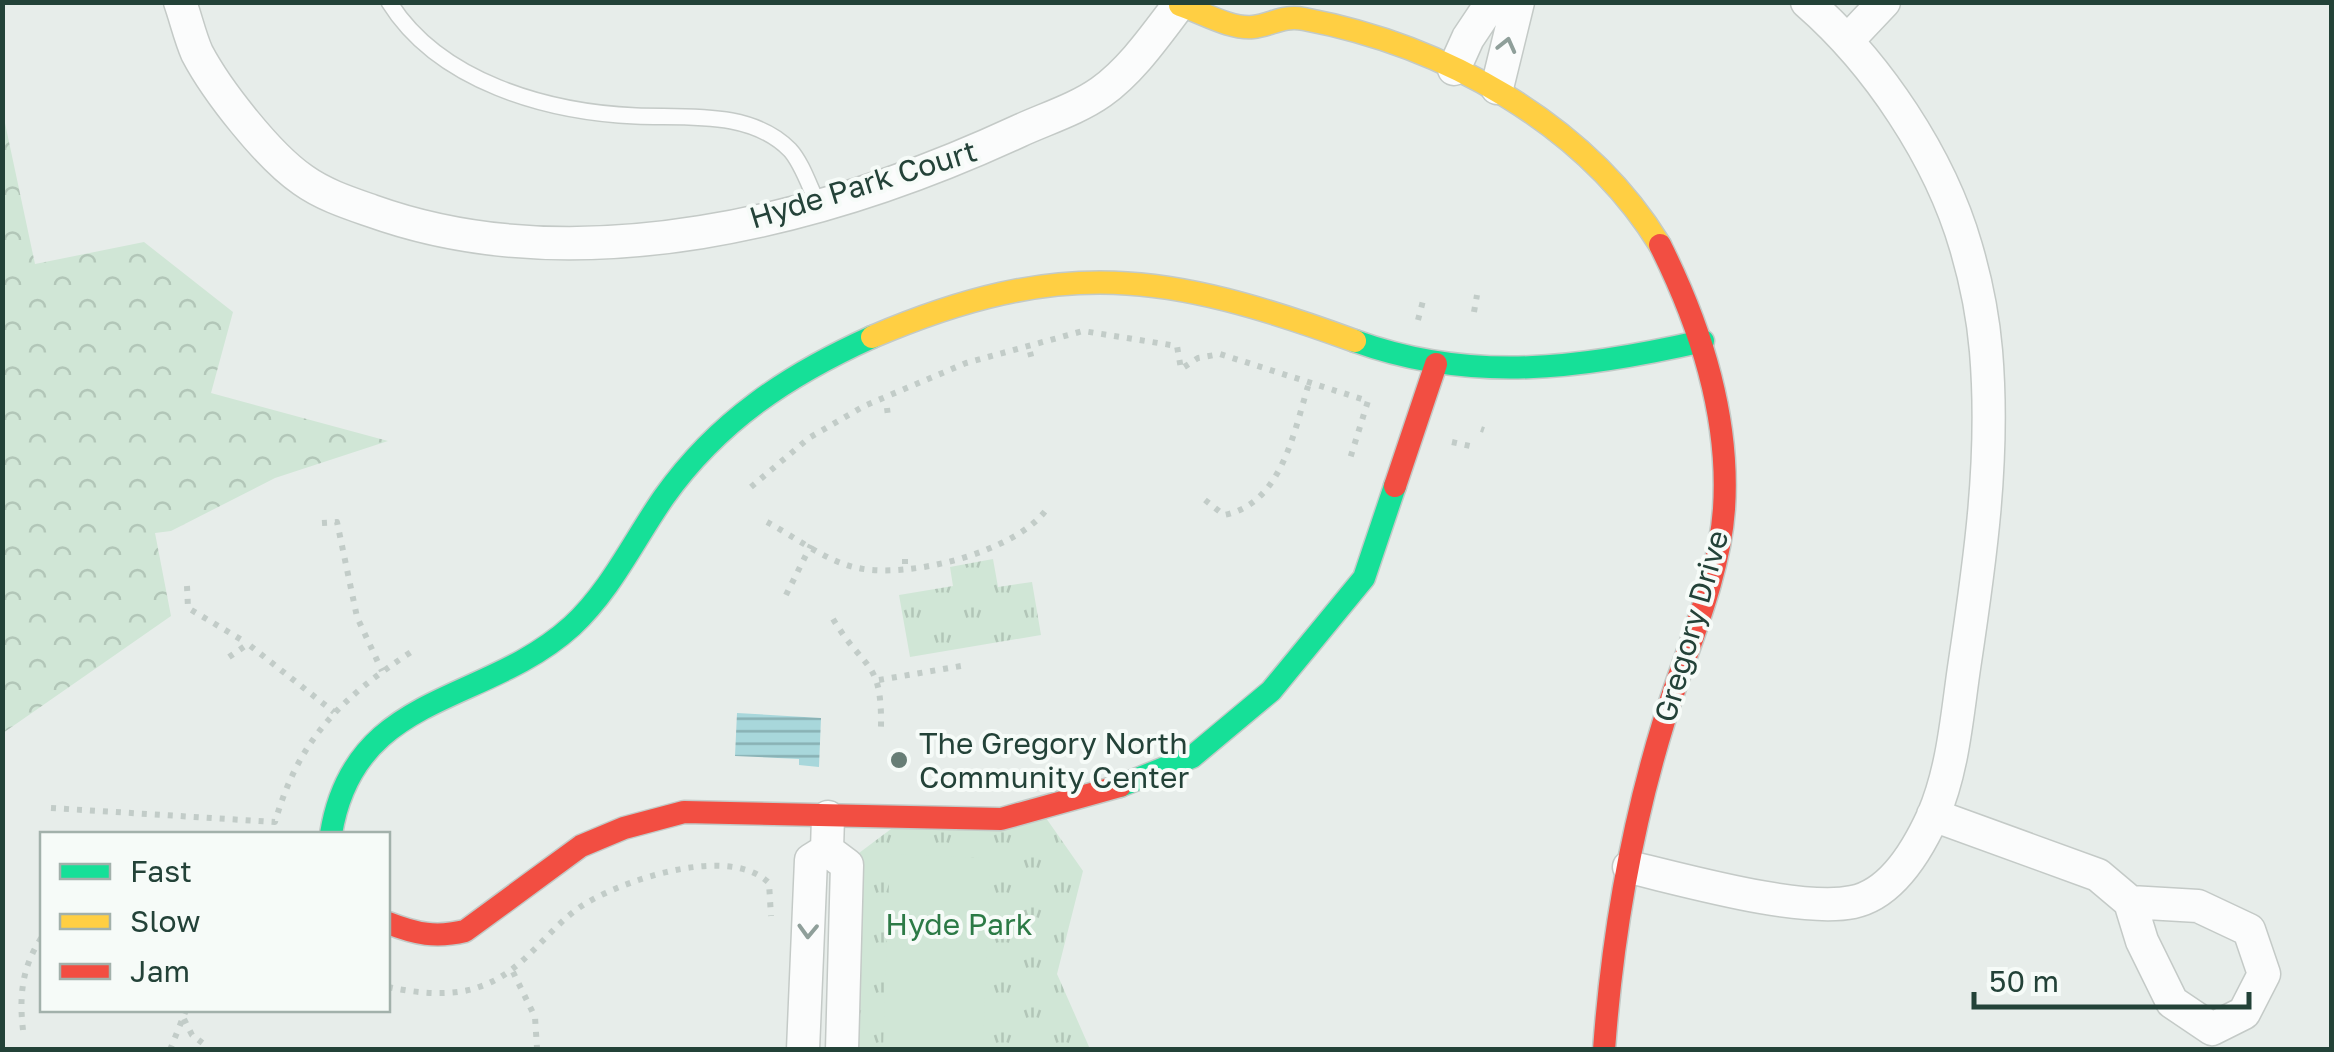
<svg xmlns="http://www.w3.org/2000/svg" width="2334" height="1052" font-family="'Golos Text',sans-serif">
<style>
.forest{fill:url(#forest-crowns)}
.park{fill:url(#park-tufts)}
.pitch{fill:#d0e6d6}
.water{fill:url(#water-rules)}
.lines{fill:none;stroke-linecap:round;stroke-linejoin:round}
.lane-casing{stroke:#c4cac7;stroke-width:18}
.street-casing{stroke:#c4cac7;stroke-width:35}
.fast-casing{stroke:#c3cac7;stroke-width:25}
.slow-casing{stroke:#c3cac7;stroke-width:25}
.jam-casing{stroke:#c3cac7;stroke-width:25}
.path{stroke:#c2ccc8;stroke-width:6;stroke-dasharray:5 8;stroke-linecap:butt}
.lane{stroke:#fbfcfc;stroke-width:15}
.street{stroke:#fbfcfc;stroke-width:32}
.fast{stroke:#16e098;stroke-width:22}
.slow{stroke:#ffcf43;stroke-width:22}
.jam{stroke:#f24e42;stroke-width:22}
.oneway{stroke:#8f9f9a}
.poi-dot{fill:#687e76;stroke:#f6fbf8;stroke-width:4}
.labels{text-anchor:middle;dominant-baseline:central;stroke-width:8;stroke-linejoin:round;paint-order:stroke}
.street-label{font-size:30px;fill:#234238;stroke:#f6fbf8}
.poi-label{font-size:30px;fill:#234238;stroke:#f6fbf8;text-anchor:start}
.park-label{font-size:30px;fill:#2c7a46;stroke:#f6fbf8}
</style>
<defs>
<pattern id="forest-crowns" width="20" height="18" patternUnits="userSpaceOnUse" patternTransform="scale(2.5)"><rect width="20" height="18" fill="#d0e6d6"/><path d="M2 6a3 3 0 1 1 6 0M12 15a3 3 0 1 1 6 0" fill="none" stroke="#b2c6b8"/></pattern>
<pattern id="park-tufts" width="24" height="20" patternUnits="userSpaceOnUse" patternTransform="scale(2.5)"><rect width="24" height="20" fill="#d0e6d6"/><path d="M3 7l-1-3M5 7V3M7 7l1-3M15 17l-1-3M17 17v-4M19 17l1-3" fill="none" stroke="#b2c6b8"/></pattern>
<pattern id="water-rules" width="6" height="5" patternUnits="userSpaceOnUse" patternTransform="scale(2.5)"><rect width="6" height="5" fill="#a8d7db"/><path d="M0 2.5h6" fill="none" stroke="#88b0b3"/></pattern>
</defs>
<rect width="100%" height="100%" fill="#e7edea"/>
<path class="forest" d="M2,109l33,155 109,-22 89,70 -22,81 177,48 -113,37 -104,53 -16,2 16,83 -168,117z"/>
<path class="park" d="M993,559l5,28 34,-5 9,53 -131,22 -11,-62 54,-9 -3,-19z
M1046,818l37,53 -26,103 33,75 -242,1 7,-194 40,-30z"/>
<path class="pitch" d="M890,854l100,4 -7,191h-100z"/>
<path class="water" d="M737,713l84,5 -2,49 -20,-2v-6l-64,-3z"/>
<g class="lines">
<g class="lane-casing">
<path id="lane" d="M389,2c50,80 158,110 247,114 50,2 115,-6 154,34 12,13 20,38 28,54"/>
</g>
<g class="street-casing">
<path id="street" d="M180,2c6,17 10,35 17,51 20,38 71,103 106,127 21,15 46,23 69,31 207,74 455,9 647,-80 26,-12 58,-22 82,-39 32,-23 56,-59 80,-90
M1849,39l35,-37
M1454,69l14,-31 24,-36
M1497,88l21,-86
M1933,815l165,60 32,27 12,39 30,61 40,27 32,-16 20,-39 -15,-44 -51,-24 -68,-4
M827,850l20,15 -5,185
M1629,867c56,13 171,46 224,35 39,-8 65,-53 80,-86 20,-46 24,-100 31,-148 16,-106 31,-210 22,-317 -3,-35 -10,-70 -20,-104 -26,-90 -89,-184 -159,-245
M803,1050l8,-190 16,-10 1,-33"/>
</g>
<g class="fast-casing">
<path id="fast" d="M1355,341c118,43 229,27 348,0
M1120,786l72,-29 79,-66 93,-113 31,-92
M331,834c23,-143 153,-128 241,-208 39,-36 62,-86 92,-129 54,-76 124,-122 208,-160"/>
</g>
<g class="slow-casing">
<path id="slow" d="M1180,5c22,7 49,24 73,22 19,-2 29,-12 51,-8 139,26 281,104 356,226
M872,337c190,-81 294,-65 483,4"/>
</g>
<g class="jam-casing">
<path id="jam" d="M1395,486l41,-122
M388,923c28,11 48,15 77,8l116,-85 43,-18 60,-16 317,7 119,-33
M1604,1050c8,-111 27,-222 60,-329 21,-69 55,-140 60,-212 6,-91 -24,-184 -64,-264"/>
</g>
<path class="path" d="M1474,312l3,-17
M1418,320l6,-23
M1030,352l2,8
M887,408l1,8
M1481,429l3,1
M1452,442l18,4
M751,487l58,-49 55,-32 102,-43 117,-32 94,15 4,23 17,-11 22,-4 148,47 -19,61
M1205,500l19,15c58,-11 70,-84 85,-132
M767,522c28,15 60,40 91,46 51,11 157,-16 188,-58
M322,523l15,-1 20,95 25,54
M905,559v11
M187,586l1,22 59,35
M786,595l25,-50
M833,619c32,53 49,40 48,108
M229,657l19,-13 86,68
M879,680l82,-14
M51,808l224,14c24,-83 65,-123 136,-170
M513,972l22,45 2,31
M388,987c28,6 63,10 91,0 48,-16 68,-61 109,-85 42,-24 142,-57 181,-19l2,33
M184,1019l8,16 13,10
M23,1030c-4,-34 -1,-64 19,-93
M170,1050l16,-40"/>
<use href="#lane" class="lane"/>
<use href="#street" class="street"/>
<use href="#fast" class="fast"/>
<use href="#slow" class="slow"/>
<use href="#jam" class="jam"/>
</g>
<defs><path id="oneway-chevron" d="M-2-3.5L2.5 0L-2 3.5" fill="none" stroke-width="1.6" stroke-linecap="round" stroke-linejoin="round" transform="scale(2.5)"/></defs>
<g class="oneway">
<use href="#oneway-chevron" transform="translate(1507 45) rotate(-76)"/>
<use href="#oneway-chevron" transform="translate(808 931) rotate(92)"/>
</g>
<circle class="poi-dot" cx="899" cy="760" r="10"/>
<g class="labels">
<g class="street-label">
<text transform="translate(863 184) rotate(-17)">Hyde Park Court</text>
<text transform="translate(1691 626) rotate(-74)">Gregory Drive</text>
</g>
<g class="poi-label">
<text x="919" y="743">The Gregory North<tspan x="919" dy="34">Community Center</tspan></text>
</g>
<g class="park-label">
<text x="959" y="924">Hyde Park</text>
</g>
</g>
<rect width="2334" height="1052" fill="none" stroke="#234238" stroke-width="10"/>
<rect x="40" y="832" width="350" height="180" fill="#f6fbf8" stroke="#a2b1ab" stroke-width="2.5"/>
<rect x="60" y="864" width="50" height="15" fill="#16e098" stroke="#a2b1ab" stroke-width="2.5"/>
<text x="130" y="882" font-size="30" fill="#234238">Fast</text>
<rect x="60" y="914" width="50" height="15" fill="#ffcf43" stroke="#a2b1ab" stroke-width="2.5"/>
<text x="130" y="932" font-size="30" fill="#234238">Slow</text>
<rect x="60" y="964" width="50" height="15" fill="#f24e42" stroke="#a2b1ab" stroke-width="2.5"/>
<text x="130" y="982" font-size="30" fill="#234238">Jam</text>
<path d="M1974 992v15h275v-15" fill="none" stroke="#234238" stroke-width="5"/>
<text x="1989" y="992" font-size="30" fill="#234238" stroke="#f6fbf8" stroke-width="8" paint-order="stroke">50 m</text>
</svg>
